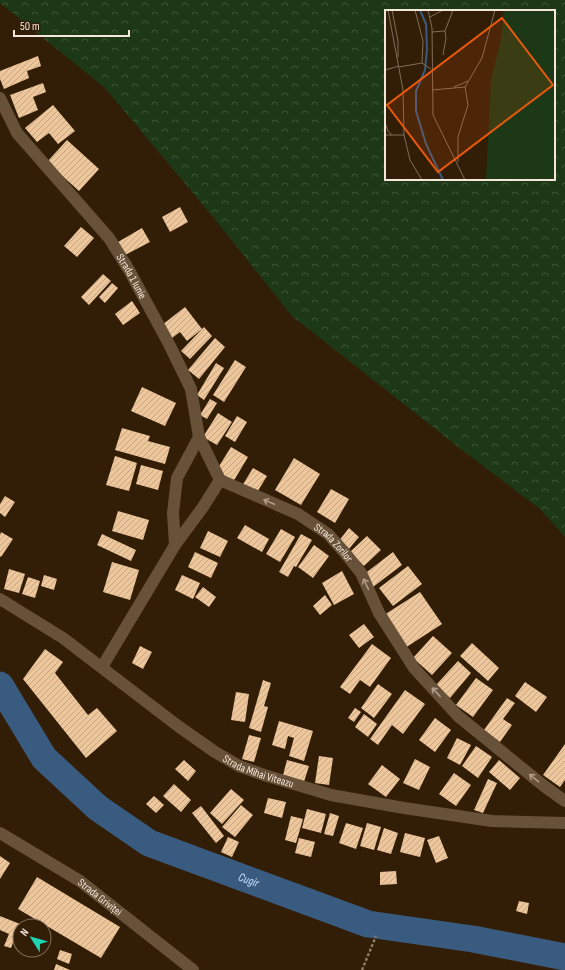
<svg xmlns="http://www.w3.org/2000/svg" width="565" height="970" font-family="'Sofia Sans Condensed',sans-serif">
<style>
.forest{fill:url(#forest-crowns);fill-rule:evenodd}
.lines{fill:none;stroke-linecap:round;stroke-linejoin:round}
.river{stroke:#3a5b80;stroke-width:27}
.building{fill:url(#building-hatch)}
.path{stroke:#8d7c69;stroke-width:2.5;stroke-dasharray:3 2;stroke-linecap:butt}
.street{stroke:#675138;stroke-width:12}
.oneway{stroke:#ae9c88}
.labels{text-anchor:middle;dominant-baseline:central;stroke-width:4;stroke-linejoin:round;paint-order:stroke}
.street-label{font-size:11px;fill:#f4e7d9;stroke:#321e06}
.water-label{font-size:12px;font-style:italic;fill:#cbe0f9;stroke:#321e06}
.inset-river{fill:none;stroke:#3a5b80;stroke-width:2}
.inset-road{fill:none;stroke:#806e5a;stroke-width:1}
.view{fill:#e8590c;fill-opacity:0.15;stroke:#e8590c;stroke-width:2}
.inset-edge{fill:none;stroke:#f4e7d9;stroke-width:2}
</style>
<defs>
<pattern id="forest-crowns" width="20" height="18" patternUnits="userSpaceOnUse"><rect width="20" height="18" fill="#1c3816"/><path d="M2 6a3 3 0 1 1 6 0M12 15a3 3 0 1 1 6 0" fill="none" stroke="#3e5537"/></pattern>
<pattern id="building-hatch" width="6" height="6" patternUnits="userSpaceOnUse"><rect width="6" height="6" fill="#eec69b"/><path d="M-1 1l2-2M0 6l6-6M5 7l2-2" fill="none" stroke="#c5a684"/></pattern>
</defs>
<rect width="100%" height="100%" fill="#321e06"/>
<path class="forest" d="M0,0h565v537l-25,-28 -78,-59 -170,-134 -79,-99 -108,-129 -105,-85zM386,11h168v168h-168z"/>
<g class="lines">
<path class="river" id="s1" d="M0,685l44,73 54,50 51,35 219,81 105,15 92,18"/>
</g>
<path class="building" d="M38,56l3,10 -14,5 2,7 -25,11 -4,-10v-8z
M43,83l3,9 -13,5 5,13 -19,8 -9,-23z
M53,105l22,26 -17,13 -9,-11 -12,9 -12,-14z
M67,140l32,29 -20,22 -32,-29z
M180,207l8,15 -18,10 -8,-15z
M81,227l13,11 -17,19 -13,-11z
M142,228l8,14 -25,13 -7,-13z
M103,274l8,7 -22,24 -8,-8z
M112,283l6,5 -13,15 -6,-6z
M132,301l8,12 -17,12 -8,-11z
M185,307l17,22 -15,12 -7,-9 -8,6 -10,-13z
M204,327l8,9 -22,23 -9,-8z
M215,338l10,9 -26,32 -11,-9z
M235,360l11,7 -22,35 -11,-7z
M216,363l8,5 -20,32 -7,-5z
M142,387l34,16 -11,23 -34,-15z
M210,399l7,4 -10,16 -7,-4z
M218,413l14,9 -15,23 -14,-8z
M237,416l10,6 -12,20 -10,-6z
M122,428l28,8 -2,5 22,6 -5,17 -50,-14z
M231,447l17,10 -15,25 -17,-11z
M115,456l22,7 -8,28 -23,-6z
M294,458l26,16 -19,31 -26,-15z
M141,465l22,6 -5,19 -22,-6z
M253,468l14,8 -11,18 -14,-8z
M331,489l18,10 -14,24 -18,-11z
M5,496l10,6 -10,15 -5,-4v-9z
M118,511l31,9 -6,20 -31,-9z
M245,525l24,14 -7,13 -25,-14z
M349,528l10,9 -11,13 -10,-8z
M281,529l14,8 -15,25 -14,-8z
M208,531l20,10 -8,16 -20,-9z
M1,532l12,7 -12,18 -1,-1v-21z
M102,534l34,16 -5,11 -34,-16z
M301,534l11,6 -16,27 -2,-1 -6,11 -9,-5z
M367,536l14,14 -17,16 -14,-14z
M314,545l15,11 -16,22 -15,-11z
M195,552l23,11 -7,15 -23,-11z
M393,552l9,13 -29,22 -10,-12z
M112,562l27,8 -9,30 -27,-8z
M408,566l14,18 -29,22 -14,-18z
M9,569l16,5 -6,19 -15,-4z
M342,571l12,23 -20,11 -12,-22z
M44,575l13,4 -3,11 -13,-4z
M182,575l18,8 -7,16 -18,-9z
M28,577l12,4 -5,17 -13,-4z
M203,587l13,10 -7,10 -14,-10z
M420,592l22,32 -37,24 -21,-33z
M325,595l7,10 -12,10 -7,-9z
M364,624l10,13 -15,11 -10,-13z
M433,636l19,17 -20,22 -19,-17z
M472,643l27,25 -11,13 -28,-25z
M372,644l19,14 -21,29 -10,-7 -10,14 -10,-7z
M140,646l12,6 -9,17 -11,-6z
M45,649l18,13 -8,11 33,42 9,-7 20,23 -31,27 -63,-79z
M458,661l13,12 -21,25 -14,-13z
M476,678l17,12 -20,27 -17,-12z
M263,680l8,3 -7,23 4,1 -7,25 -12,-4z
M525,682l22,15 -11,15 -21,-16z
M378,684l14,10 -18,24 -13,-10z
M405,690l20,14 -22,30 -11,-9 -14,20 -8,-6z
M236,692l13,2 -4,28 -14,-2z
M507,698l8,5 -12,16 9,6 -12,17 -16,-12z
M355,708l6,4 -7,10 -6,-4z
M364,714l13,10 -9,13 -13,-10z
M435,718l16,12 -16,22 -16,-12z
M279,721l34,10 -9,30 -15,-5 5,-18 -6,-2 -3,13 -13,-4z
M249,735l12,3 -7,24 -12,-3z
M457,738l14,7 -11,20 -13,-7z
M565,744v36l-5,7 -17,-12z
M476,746l16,11 -14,21 -16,-12z
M319,756l14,2 -4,27 -14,-2z
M415,759l15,8 -11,23 -16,-7z
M184,760l12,11 -8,10 -13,-12z
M287,760l22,6 -6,19 -21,-6z
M499,760l21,18 -10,12 -21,-18z
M382,765l18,14 -14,18 -18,-13z
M454,773l17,12 -15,21 -17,-12z
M488,779l9,4 -14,30 -9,-3z
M174,784l17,16 -10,12 -18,-16z
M231,789l13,11 -22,24 -12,-11z
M154,796l10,9 -8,8 -10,-9z
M268,798l18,4 -4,16 -18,-5z
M241,805l12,10 -18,22 -13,-10z
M201,806l23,30 -8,7 -24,-30z
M307,809l19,5 -5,19 -19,-5z
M330,813l9,3 -6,20 -9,-2z
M291,816l12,3 -7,24 -11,-3z
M346,823l17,5 -7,21 -17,-6z
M367,823l14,4 -7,23 -14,-4z
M384,828l14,5 -7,21 -14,-4z
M405,833l20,5 -5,19 -20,-5z
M439,836l9,22 -12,5 -9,-23z
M228,837l11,5 -7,15 -11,-5z
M299,838l16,4 -4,15 -16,-4z
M0,856l10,7 -10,16z
M396,871l1,13 -17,1v-13z
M37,877l83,50 -19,31 -83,-49z
M519,901l10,2 -2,11 -11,-3z
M0,916l20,8 -9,24 -7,-2 5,-12 -9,-4z
M60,950l12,4 -3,10 -12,-5z
M56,964l14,6h-16z"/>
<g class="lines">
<path class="path" d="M362,970l14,-34"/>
<g class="street">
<path id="s2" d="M0,98l17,35 92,105 20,32 41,76 21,43 8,48 21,43"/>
<path id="s3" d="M220,480l78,34 30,20 17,19 16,20 18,40 35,55 44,48 86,70 21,15"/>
<path d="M175,545l-2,-32 4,-35 22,-41"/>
<path id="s4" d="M0,599l63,39 115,88 37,26 24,14 25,9 67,20 73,13 88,13 73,2"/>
<path d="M102,667l73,-122 28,-38 17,-27"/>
<path id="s5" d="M0,833l80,48 113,89"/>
</g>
</g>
<defs><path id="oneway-shaft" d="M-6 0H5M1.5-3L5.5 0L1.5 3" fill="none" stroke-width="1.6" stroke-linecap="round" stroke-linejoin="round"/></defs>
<g class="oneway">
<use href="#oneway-shaft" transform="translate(269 502) rotate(-157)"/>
<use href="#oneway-shaft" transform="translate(366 584) rotate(-115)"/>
<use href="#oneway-shaft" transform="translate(436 692) rotate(-133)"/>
<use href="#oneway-shaft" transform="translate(534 778) rotate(-141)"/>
</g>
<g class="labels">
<g class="street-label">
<text stroke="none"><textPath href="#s2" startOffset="223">Strada 1 Iunie</textPath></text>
<text stroke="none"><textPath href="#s3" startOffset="131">Strada Zorilor</textPath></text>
<text stroke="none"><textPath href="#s4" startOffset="312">Strada Mihai Viteazu</textPath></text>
<text stroke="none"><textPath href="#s5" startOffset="119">Strada Griviței</textPath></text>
</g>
<g class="water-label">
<text stroke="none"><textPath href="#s1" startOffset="327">Cugir</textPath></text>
</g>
</g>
<g transform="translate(385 10)">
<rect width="170" height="170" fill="#321e06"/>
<path d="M119,0h51v170h-69l5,-99 10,-42z" fill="#1c3816"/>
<path class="inset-river" d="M35,0l6,14 1,25 -2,21 -9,21v20l10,33 17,36"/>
<path class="inset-road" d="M3,0l15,80 1,45M7,0l6,31v16M30,0l8,31 -1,22M43,0l4,18 1,87 32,65M45,7l13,-7M47,22l13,-1 8,-21M58,45l3,-17 -1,-7M14,57l23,-4 9,6M0,60l14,-4M69,77l14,-6M80,77l17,-29 13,-48M47,80l33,-3M0,112l3,9 4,4M1,125h18l6,25 12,20M73,152v-25l10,-32 -3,-18"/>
<path class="view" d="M117,8l51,67 -115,87 -51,-67z"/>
<rect width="170" height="170" class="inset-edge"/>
</g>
<g transform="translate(32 938) rotate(307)"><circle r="19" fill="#321e06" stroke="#806e5a"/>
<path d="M0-3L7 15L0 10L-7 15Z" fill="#1fd5b0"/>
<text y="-6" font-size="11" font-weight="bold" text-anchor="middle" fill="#f4e7d9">N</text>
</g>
<path d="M14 30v6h115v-6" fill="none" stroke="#f4e7d9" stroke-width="2"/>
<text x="20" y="30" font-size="12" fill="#f4e7d9" stroke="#321e06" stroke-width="3" paint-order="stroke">50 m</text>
</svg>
